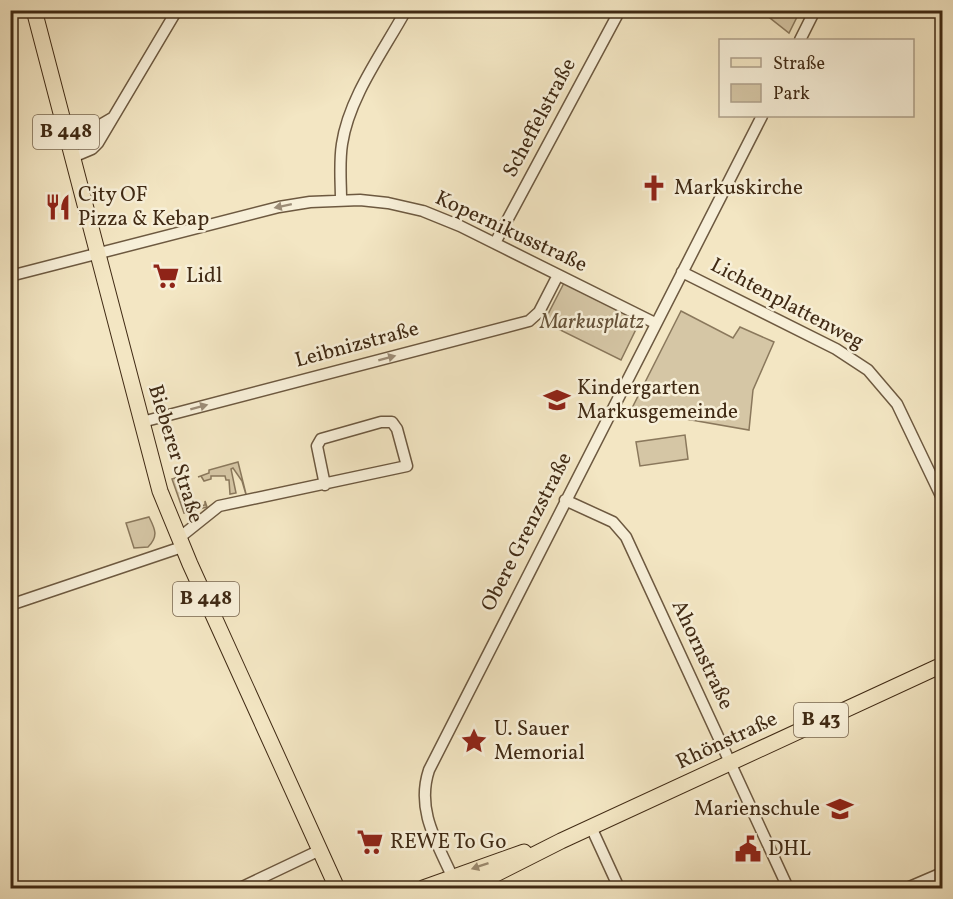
<svg xmlns="http://www.w3.org/2000/svg" width="953" height="899" font-family="Vollkorn,serif">
<style>
.green{fill:#d5c6a5;stroke:#8a785c;stroke-width:1.5}
.lines{fill:none;stroke-linecap:round;stroke-linejoin:round}
.minor-casing{stroke:#6d5940;stroke-width:13}
.primary-casing{stroke:#402a14;stroke-width:17}
.minor{stroke:#f7efd8;stroke-width:10}
.primary{stroke:#f3e6c3;stroke-width:15}
.oneway{fill:#9c8c76}
.oneway2{fill:#9a886c}
.labels{text-anchor:middle;dominant-baseline:central;stroke-width:5;stroke-linejoin:round;paint-order:stroke}
.shield{fill:#f7efd8;stroke:#77654f;stroke-width:1.5}
.shield-label{font-size:20px;font-weight:bold;fill:#402a14}
.street-label{font-size:21px;fill:#402a14;stroke:#f7efd8}
.poi-label{font-size:21px;fill:#402a14;stroke:#f7efd8;text-anchor:start}
.park-label{font-size:21px;font-style:italic;fill:#655138;stroke:#f7efd8}
</style>
<rect width="100%" height="100%" fill="#f3e6c3"/>
<filter id="stains"><feTurbulence type="fractalNoise" baseFrequency=".00333" numOctaves="4"/><feColorMatrix values="0 0 0 0 .2 0 0 0 0 .09 0 0 0 0 .02 0 0 0 .5 -.17"/></filter>
<radialGradient id="worn" r=".72"><stop offset=".6" stop-color="#630" stop-opacity="0"/><stop offset="1" stop-color="#630" stop-opacity=".3"/></radialGradient>
<path class="green" d="M761,11h39l-11,22z
M564,283l76,38 -19,39 -77,-38z
M681,311l52,27 7,-11 34,15 -21,48 -4,40 -69,-12h-53z
M685,435l3,24 -48,7 -4,-24z
M238,462l9,36 -5,-17 -9,-13 -2,1 5,24 -6,1 -1,-14h-3l-1,-4h-14v3l-7,2 -3,-5 -3,1 11,-4v-3z
M185,475l5,30 5,-1 1,3 9,-2v-4l2,6 -23,6 -12,-34z
M149,517c6,12 10,19 -1,30l-14,1 -8,-25z"/>
<g class="lines">
<g class="minor-casing">
<path id="minor" d="M800,40l15,-30
M68,138l20,-6 24,-14
M73,157l19,-8 6,-6 79,-133
M341,200c0,-18 -2,-37 1,-56 7,-47 41,-92 64,-134
M495,243l125,-233
M682,272l154,77 32,21 29,34 45,94
M10,276l269,-69 31,-5 50,-2 28,3 35,8 37,15 195,97
M142,422l387,-101 10,-9 19,-37
M565,500l48,22 13,15 162,351
M179,538l40,-32 188,-40 -10,-37 -5,-7h-11l-60,17 -4,7 8,39
M10,605l172,-58
M591,827l28,61
M452,876c-16,-35 -36,-67 -23,-106l333,-654
M240,888l78,-37
M907,888l35,-15"/>
</g>
<g class="primary-casing">
<path id="primary" d="M34,10l126,481 30,73 147,324
M423,888l101,-36
M468,888l93,-47 381,-176"/>
</g>
<use href="#minor" class="minor"/>
<use href="#primary" class="primary"/>
</g>
<defs><path id="oneway-solid" d="M-6-.8H1V-3.2L6.5 0L1 3.2V.8H-6Z" transform="scale(1.5)"/></defs>
<g class="oneway">
<use href="#oneway-solid" transform="translate(283 206) rotate(168)"/>
<use href="#oneway-solid" transform="translate(387 358) rotate(-15)"/>
<use href="#oneway-solid" transform="translate(199 407) rotate(-15)"/>
</g>
<use class="oneway2" href="#oneway-solid" transform="translate(480 866) rotate(161)"/>
<defs>
<g id="church-bare" transform="scale(2.07)"><path d="M-1.2-6h2.4v3.5h3.3v2.4h-3.3V6h-2.4V-.1h-3.3v-2.4h3.3Z" fill="#8f2418" stroke="#f7efd8" stroke-width="2.5" paint-order="stroke"/></g>
<g id="restaurant-bare" transform="scale(2.07)"><path d="M-5-6h1v4h1v-4h1v4h1v-4h1v5L-1.5 .5V6h-2V.5L-5-1ZM5-6V6H3V1.5H1.5Q1.5-4 5-6Z" fill="#8f2418" stroke="#f7efd8" stroke-width="2.5" paint-order="stroke"/></g>
<g id="supermarket-bare" transform="scale(2.07)"><path d="M-6-5.5h2.5l.6 2H6L4.5 2H-2.5L-4.4-4H-6ZM-1.5 3.2a1.3 1.3 0 1 0 .1 0ZM3 3.2a1.3 1.3 0 1 0 .1 0Z" fill="#8f2418" stroke="#f7efd8" stroke-width="2.5" paint-order="stroke"/></g>
<g id="school-bare" transform="scale(2.07)"><path d="M0-5L7-2L0 1L-7-2ZM-4 1L0 2.5L4 1V4Q0 6-4 4Z" fill="#8f2418" stroke="#f7efd8" stroke-width="2.5" paint-order="stroke"/></g>
<g id="sight-bare" transform="scale(2.07)"><path d="M0-6L1.8-2.2L6-1.7L2.9 1.2L3.7 5.4L0 3.3L-3.7 5.4L-2.9 1.2L-6-1.7L-1.8-2.2Z" fill="#8f2418" stroke="#f7efd8" stroke-width="2.5" paint-order="stroke"/></g>
<g id="civic-bare" transform="scale(2.07)"><path d="M-.6-6.5H3V-4.5H.6V-3L4-1V1h2V6H-6V1h2V-1L-.6-3ZM-1.2 2.5V6h2.4V2.5Z" fill="#8f2418" stroke="#f7efd8" stroke-width="2.5" paint-order="stroke"/></g>
</defs>
<g fill-rule="evenodd">
<use href="#church-bare" x="654" y="188"/>
<use href="#restaurant-bare" x="58" y="207"/>
<use href="#supermarket-bare" x="166" y="276"/>
<use href="#school-bare" x="557" y="400"/>
<use href="#sight-bare" x="474" y="741"/>
<use href="#school-bare" x="840" y="809"/>
<use href="#supermarket-bare" x="370" y="842"/>
<use href="#civic-bare" x="748" y="849"/>
</g>
<g class="labels">
<g class="shield">
<rect x="33" y="115" width="66" height="34" rx="4.5"/>
<rect x="173" y="582" width="66" height="34" rx="4.5"/>
<rect x="794" y="703" width="54" height="34" rx="4.5"/>
</g>
<g class="shield-label">
<text x="66" y="132">B 448</text>
<text x="206" y="599">B 448</text>
<text x="821" y="720">B 43</text>
</g>
<g class="street-label">
<text transform="translate(540 118) rotate(-62)">Scheffelstraße</text>
<text transform="translate(511 232) rotate(25)">Kopernikusstraße</text>
<text transform="translate(787 304) rotate(28)">Lichtenplattenweg</text>
<text transform="translate(357 345) rotate(-15)">Leibnizstraße</text>
<text transform="translate(175 454) rotate(73)">Bieberer Straße</text>
<text transform="translate(527 532) rotate(-63)">Obere Grenzstraße</text>
<text transform="translate(702 655) rotate(65)">Ahornstraße</text>
<text transform="translate(727 741) rotate(-25)">Rhönstraße</text>
</g>
<g class="poi-label">
<text x="674" y="188">Markuskirche</text>
<text x="78" y="195">City OF<tspan x="78" dy="24">Pizza &amp; Kebap</tspan></text>
<text x="186" y="276">Lidl</text>
<text x="577" y="388">Kindergarten<tspan x="577" dy="24">Markusgemeinde</tspan></text>
<text x="494" y="729">U. Sauer<tspan x="494" dy="24">Memorial</tspan></text>
<text x="820" y="809" text-anchor="end">Marienschule</text>
<text x="390" y="842">REWE To Go</text>
<text x="768" y="849">DHL</text>
</g>
<g class="park-label">
<text x="592" y="322">Markusplatz</text>
</g>
</g>
<rect width="953" height="899" fill="none" stroke="#f3e6c3" stroke-width="36"/>
<rect x="12" y="12" width="929" height="875" fill="none" stroke="#402a14" stroke-width="3"/>
<rect x="18" y="18" width="917" height="863" fill="none" stroke="#402a14" stroke-width="1.5"/>
<rect x="719" y="39" width="195" height="78" fill="#f7efd8" stroke="#aea08a" stroke-width="1.5"/>
<rect x="731" y="58" width="30" height="9" fill="#f3e6c3" stroke="#aea08a" stroke-width="1.5"/>
<text x="773" y="69" font-size="18" fill="#402a14">Straße</text>
<rect x="731" y="84" width="30" height="18" fill="#d5c6a5" stroke="#aea08a" stroke-width="1.5"/>
<text x="773" y="99" font-size="18" fill="#402a14">Park</text>
<rect width="100%" height="100%" filter="url(#stains)"/>
<rect width="100%" height="100%" fill="url(#worn)"/>
</svg>
